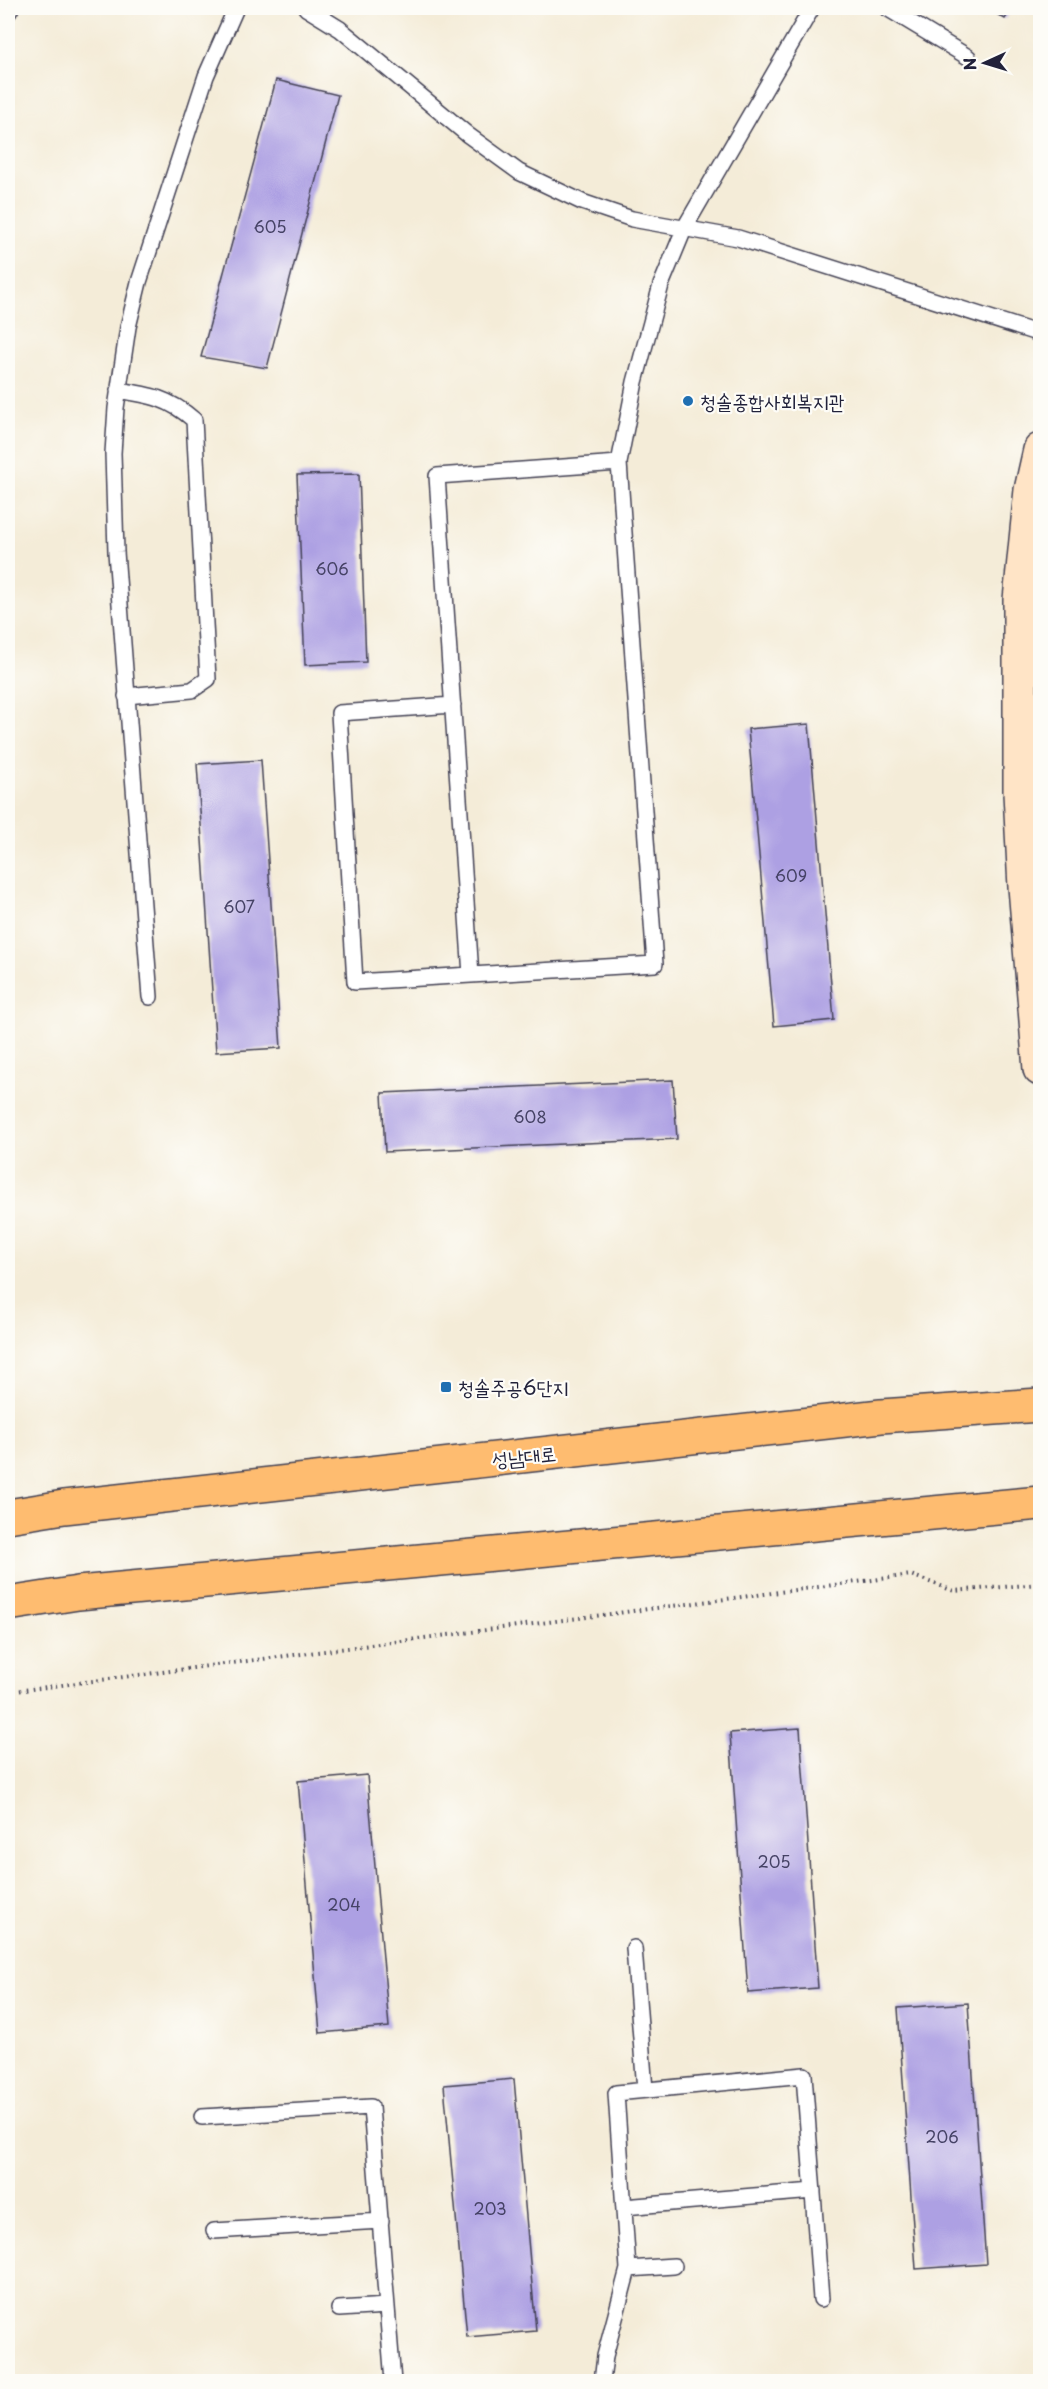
<svg xmlns="http://www.w3.org/2000/svg" width="1048" height="2389" font-family="'Playpen Sans','Poor Story',sans-serif">
<style>
.building{fill:#ada0e3}
.lines{fill:none;stroke-linecap:round;stroke-linejoin:round}
.lane-casing{stroke:#424053;stroke-width:18}
.secondary-casing{stroke:#424053;stroke-width:36}
.primary-casing{stroke:#424053;stroke-width:36}
.path{stroke:#424053;stroke-width:4;stroke-dasharray:1.5 4.5;stroke-linecap:butt}
.lane{stroke:#fff;stroke-width:15}
.secondary{stroke:#ffe4c6;stroke-width:33}
.primary{stroke:#febc70;stroke-width:33}
.poi-dot{fill:#1f6fb2;stroke:#fdfcf7;stroke-width:2}
.labels{text-anchor:middle;dominant-baseline:central;stroke-width:4.5;stroke-linejoin:round;paint-order:stroke}
.number-label{font-size:16px;fill:#454265}
.poi-label{font-size:20px;fill:#22223b;stroke:#fdfcf7;text-anchor:start}
.street-label{font-size:20px;fill:#22223b;stroke:#fdfcf7}
</style>
<rect width="100%" height="100%" fill="#fdfcf7"/>
<filter id="ink" filterUnits="userSpaceOnUse"><feTurbulence type="fractalNoise" baseFrequency=".0167" numOctaves="2"/><feDisplacementMap in="SourceGraphic" scale="12" xChannelSelector="R" yChannelSelector="G"/><feConvolveMatrix kernelMatrix="1 2 1 2 8 2 1 2 1" color-interpolation-filters="sRGB"/></filter>
<filter id="wash" filterUnits="userSpaceOnUse"><feTurbulence type="fractalNoise" baseFrequency=".008" numOctaves="4" result="noise"/><feDisplacementMap in="SourceGraphic" scale="24" xChannelSelector="R" yChannelSelector="G"/><feGaussianBlur stdDeviation="1.35" result="paint"/><feColorMatrix in="noise" values="0 0 0 0 0 0 0 0 0 0 0 0 0 0 0 0 0 1.4 0 .05"/><feComposite in="paint" operator="in"/></filter>
<g filter="url(#wash)">
<rect width="100%" height="100%" fill="#f4ecd8"/>
<g id="blocks">
<path class="building" d="M986,8h26l-7,11z
M276,80l62,15 -71,273 -66,-11z
M359,474l7,188 -61,3 -8,-190z
M809,724l25,296 -60,6 -26,-297z
M261,760l20,288 -65,4 -19,-288z
M673,1080l4,59 -292,13 -3,-59z
M800,1728l18,260 -70,5 -18,-260z
M367,1775l22,252 -69,6 -22,-252z
M968,2003l18,261 -70,5 -18,-261z
M514,2079l22,252 -69,6 -23,-252z"/>
</g>
</g>
<g filter="url(#ink)">
<use href="#blocks" fill-opacity="0" stroke="#424053" stroke-width="1.5"/>
<g class="lines">
<g class="lane-casing">
<path id="lane" d="M306,8l34,21 128,106 51,37 63,30 50,17 106,19 302,96
M887,8l81,49
M8,13l3,-5
M118,390c32,5 51,8 76,30l14,259 -16,11 -66,6
M619,463l-182,13 34,499 184,-11 -36,-501 16,-81 26,-97 24,-58 127,-219
M453,705l-114,8 16,269 116,-7
M150,997l-34,-445 -3,-99 3,-45 12,-81 11,-45 67,-206 30,-68
M634,1948l11,142
M202,2117l169,-10 22,275
M624,2207l189,-16
M214,2231l167,-10
M628,2269l46,-3
M339,2309l48,-3
M602,2382l3,-26 23,-87 -12,-176 188,-18 17,224"/>
</g>
<g class="secondary-casing">
<path id="secondary" d="M1040,450l-9,40 -11,110v193l5,94 15,182"/>
</g>
<g class="primary-casing">
<path id="primary" d="M8,1516l56,-9 817,-91 159,-11
M8,1604l70,-11 962,-90"/>
</g>
<path class="path" d="M8,1692l903,-117 43,16 86,-7"/>
<use href="#lane" class="lane"/>
<use href="#secondary" class="secondary"/>
<use href="#primary" class="primary"/>
</g>
</g>
<g class="poi-dot">
<circle cx="688" cy="401" r="6"/>
<rect x="440" y="1381" width="12" height="12" rx="3"/>
</g>
<g class="labels">
<g class="number-label">
<text x="270" y="226">605</text>
<text x="332" y="568">606</text>
<text x="791" y="875">609</text>
<text x="239" y="906">607</text>
<text x="530" y="1116">608</text>
<text x="774" y="1861">205</text>
<text x="344" y="1904">204</text>
<text x="942" y="2136">206</text>
<text x="490" y="2208">203</text>
</g>
<g class="poi-label">
<text x="700" y="401">청솔종합사회복지관</text>
<text x="458" y="1387">청솔주공6단지</text>
</g>
<g class="street-label">
<text transform="translate(524 1456) rotate(-6)">성남대로</text>
</g>
</g>
<rect width="1048" height="2389" fill="none" stroke="#fdfcf7" stroke-width="30"/>
<g transform="translate(985 63) rotate(266)" stroke="#fdfcf7" stroke-width="4.5" paint-order="stroke">
<path d="M0-4.5L10 22L0 15L-10 22Z" fill="#22223b"/>
<text y="-9" font-size="16" font-weight="bold" text-anchor="middle" fill="#22223b">N</text>
</g>
</svg>
